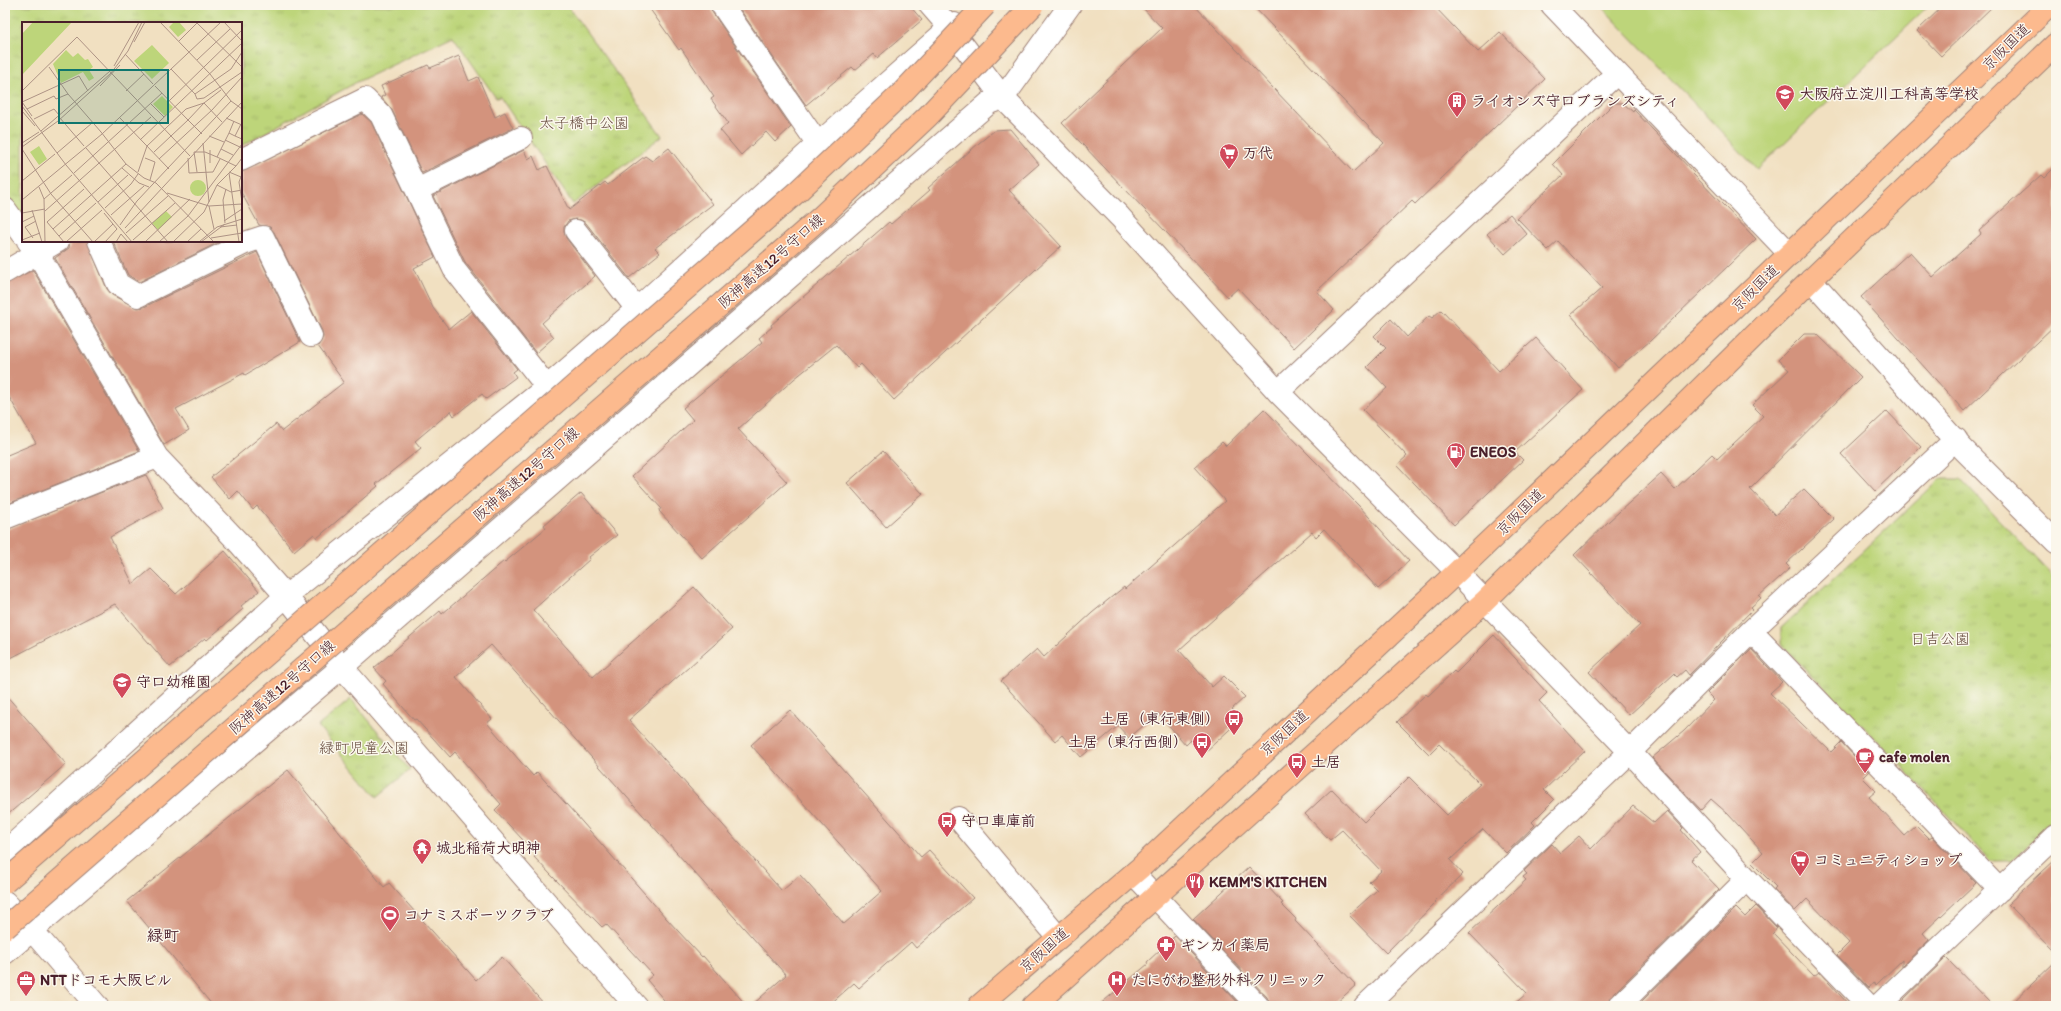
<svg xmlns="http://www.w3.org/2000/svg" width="2061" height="1011" font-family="Itim,'Klee One',sans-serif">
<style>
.park{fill:url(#park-tufts);stroke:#847a52}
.pitch{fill:#bdd57a;stroke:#847a52}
.building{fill:#d3937d}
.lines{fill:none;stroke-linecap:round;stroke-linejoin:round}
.minor-casing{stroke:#9e8076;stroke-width:24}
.highway-casing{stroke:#9e8076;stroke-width:24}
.minor{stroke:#fff;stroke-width:22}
.highway{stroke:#fcba8e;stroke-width:22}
.highway-bridge-casing{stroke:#9e8076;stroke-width:24;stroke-linecap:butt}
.highway-bridge{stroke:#fcba8e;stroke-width:22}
.labels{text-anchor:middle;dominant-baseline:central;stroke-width:3;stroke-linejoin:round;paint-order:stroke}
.street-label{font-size:15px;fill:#4a1f2b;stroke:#fbf7ec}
.poi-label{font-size:15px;font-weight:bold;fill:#4a1f2b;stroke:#fbf7ec;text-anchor:start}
.park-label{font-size:15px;fill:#674c3f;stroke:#fbf7ec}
.neighbourhood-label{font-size:16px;font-weight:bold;fill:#4a1f2b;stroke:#fbf7ec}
.inset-road{fill:none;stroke:#ae9385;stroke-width:1}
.view{fill:#0f766e;fill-opacity:0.15;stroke:#0f766e;stroke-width:2}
.inset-edge{fill:none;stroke:#4a1f2b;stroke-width:2}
</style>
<defs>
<pattern id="park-tufts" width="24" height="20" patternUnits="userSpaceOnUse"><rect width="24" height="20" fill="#bdd57a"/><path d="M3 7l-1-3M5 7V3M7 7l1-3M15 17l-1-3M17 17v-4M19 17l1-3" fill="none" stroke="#a4b66a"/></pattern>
</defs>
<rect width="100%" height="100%" fill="#fbf7ec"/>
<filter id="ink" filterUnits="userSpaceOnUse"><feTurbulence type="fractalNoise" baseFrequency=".025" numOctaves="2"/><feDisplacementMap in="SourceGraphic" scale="8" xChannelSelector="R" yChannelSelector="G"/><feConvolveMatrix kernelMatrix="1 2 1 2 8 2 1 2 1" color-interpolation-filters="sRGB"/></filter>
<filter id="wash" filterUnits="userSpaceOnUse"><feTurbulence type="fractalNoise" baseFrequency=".012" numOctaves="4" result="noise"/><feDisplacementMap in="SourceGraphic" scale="16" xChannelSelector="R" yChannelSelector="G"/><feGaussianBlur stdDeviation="0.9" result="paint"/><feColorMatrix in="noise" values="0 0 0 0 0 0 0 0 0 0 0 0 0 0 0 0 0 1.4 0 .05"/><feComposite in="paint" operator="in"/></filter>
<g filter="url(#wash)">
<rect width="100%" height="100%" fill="#f1e0c1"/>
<path class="park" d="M5,5h562l95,131 -89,68 -73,-107 -4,1 -43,-62 -96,46 -116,64v-123h-218v199l-18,-26z
M1940,479h20l96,101v238l-44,43h-22l-105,-113 -104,-103v-17z
M351,699l59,71 -33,27 -59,-71z"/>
<path class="pitch" d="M1600,5h329l-172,164z"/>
<g id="blocks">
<path class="building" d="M647,5h63l2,7 79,115 -16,15 -9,-10 -25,23 -21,-25 8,-7 -17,-24 3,-2 -33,-49 -2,2z
M737,5h172l13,15 -45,38 -3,-4 -19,16 -3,-3 -46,38z
M1140,5h54l159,167 31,-29 -132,-138h181l45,47 22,-20 45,47 -130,125 -3,-3 -95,90 17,19 -40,38 -56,-60 -10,9 -166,-174 100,-95z
M1944,5h50l-53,51 -24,-25z
M459,56l10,25 9,-4 17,40 10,-5 8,16 -91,45 -30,-63 -11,-13 4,-2 -4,-9 47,-21 2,3z
M1614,103h9l10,9 1,-2 60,63 -1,1 63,65 -106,102 -32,27 -47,-53 31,-27 -44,-47 -10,9 -31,-32 46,-43 -10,-11z
M362,114l9,8 64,135 -21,11 19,40 16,21 22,-18 46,58 -4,3 3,5 -30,22 -4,-5 -28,22 -3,-5 -36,30 6,7 -45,36 2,2 -61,52 -3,-4 -20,17 -37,-45 -4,4 -15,-19 -8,8 -19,-22 65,-53 6,7 62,-49 -26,-36 5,-9 -1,-6 -48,-99 -4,-5 -11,-2 -18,-33v-20z
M1010,129l29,35 -30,26 52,56 -167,154 -33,-36 -4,4 -21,-23 -42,34 -56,50 49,53 -85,76 -43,-47 2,-3 -29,-32 61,-56 -10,-12 79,-66 -3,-4 13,-11 -1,-2 118,-103 2,2 39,-34 -2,-2 51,-45 16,-13z
M669,148l44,56 -58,44 5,5 -31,25 -43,-55 -5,-3 -6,-1 -7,2 -4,6v5l2,6 29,38 -53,47 12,14 -18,16 -71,-91 -32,-66 91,-46 4,9 5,-3 6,14 8,-4 22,44 36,-28 3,3 37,-29 7,5z
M2056,166v158l-92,87 -103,-114 49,-45 23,25 48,-43 -2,-3 62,-56 3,3z
M1510,214l17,20 -22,20 -18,-20z
M70,241h17l20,48 5,6 25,13 7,-1 113,-55 43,90 -55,33 -1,-2 -68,36 13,21 -25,15 -109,-187 14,-10z
M113,241h108l-82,41 -11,-7z
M33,270l106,181 -134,54v-49l31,-13 -31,-53v-106z
M1441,310l58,61 37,-33 47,52 -68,62 8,8 -69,65 -57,-60 10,-9 -44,-46 24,-22 -20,-21 19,-19 -12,-12 17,-17 16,18 22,-21 3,2z
M1804,334h13l44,43 -111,112 25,26 29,-26 30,30 -48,45 4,4 -31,28 2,2 -10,9 2,2 -64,66 -4,-5 -8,7 -3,-3 -45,41 -40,-43 51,-47 -66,-70 35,-34 52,-47 14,15 37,-35 5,5 46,-43 -11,-11 37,-35 -11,-10z
M1264,409l95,97 50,55 -31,28 -54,-60 -8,8 -4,-5 -133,118 33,37 12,-11 21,21 -13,12 9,10 -38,35 -12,-14 -5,5 -28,-32 -29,25 -11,-12 -37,31 -19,-22 -7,6 -54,-60 36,-32 7,8 48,-44 32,-26 1,2 100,-88 -31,-34 28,-25 4,4z
M1887,411l34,36 -46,44 -34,-37z
M883,451l40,43 -37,33 -39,-44z
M146,475l17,33 -53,29 23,47 18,-15 25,25 49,-43 34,40 -18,15 2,3 -36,31 -2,-2 -35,29 -55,-63 -110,57v-131z
M581,493l36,42 -28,22 1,2 -57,51 60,67 101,-90 38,42 -103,91 153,171 18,-16 44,49 38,-33 -131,-146 39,-35 131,147 8,-7 44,48 -57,50 -5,-6 -52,46 -5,-5 -26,23h-77l35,-31 -295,-330 -35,32 36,42 -5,4 46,53 4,-4 39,43 90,103 36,39 1,-1 44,50h-78l-22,-26 6,-5 -47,-51 -4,3 -51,-52 -17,-18 3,-2 -42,-45 6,-6 -46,-52 -5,5 -34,-38 -2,1 -31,-36 3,-3 -12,-13 66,-57 2,3 62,-53 1,1 41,-34 -2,-3z
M1494,635l53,58 -8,8 46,50 -41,39 10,10 -22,22 3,3 -29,28 -23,-24 -33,31 13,14 -28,27 1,1 -50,51 -37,-38 28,-25 -8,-8 12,-11 -39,-41 -12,10 -25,-26 27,-25 32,33 45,-45 38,38 33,-31 -41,-40 -10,10 -32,-32 29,-28 2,2 26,-25 2,2z
M1751,649l31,33 -12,11 61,59 10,-10 28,30 -6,6 13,13 -7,6 36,39 11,-10 13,13 3,-2 44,46 -53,50 6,7 -27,26v-6l-26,25 -3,-2 -4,5 -32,-33 12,-12 -42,-44 -12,12 -21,-22 2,-2 -24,-24 11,-11 -35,-38 -17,-15 -10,11 -49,-52 32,-27 30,-31 -7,-7z
M5,694l61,70 -61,53z
M288,770l96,117 5,-4 87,97 26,-23 44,49h-333l-86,-105z
M1633,806l21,17 13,-12 16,17 -2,2 19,22 -9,8 28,29 -109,108 -3,9h-95l15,-13 -58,-60 57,-53 -3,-3 4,-3 -3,-3 28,-27 8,9 19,-17 12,13z
M2056,859v94l-48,-49z
M1249,867l34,36 -2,1 15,15 -1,2 61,64 -23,21h-63l-3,-9 -74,-78z
M1756,906l21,22 -4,5 41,43 5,-4 31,34h-213l99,-98 9,9z
M1175,936l66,70h-143l50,-42 -1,-2z
M1946,958l47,48h-93l1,-4z
M2056,961v45h-47z"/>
</g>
</g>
<g filter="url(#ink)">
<use href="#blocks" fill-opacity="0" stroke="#9e8076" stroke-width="1"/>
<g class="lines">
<g class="minor-casing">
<path id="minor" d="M722,5l96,139
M930,5l21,24 52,69 117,119 158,175 179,180 173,180 117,127 122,127
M1552,5l238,249
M241,160l124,-61 16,16 73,154 93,118
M417,190l104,-52
M5,209l18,25
M576,231l61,78
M28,241l10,13 119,203 82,86 47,53 56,71 294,339
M99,241l19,43 20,12 107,-53 18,-6 48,99
M5,272l53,-31
M1811,280l152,169 93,93
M1278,392l339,-319
M5,518l152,-61
M1751,631l249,259
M958,818l100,119
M5,852l281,-256 261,-209 90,-78 181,-165 136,-120
M1134,874l124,132
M5,902l26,27 66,77
M5,953l337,-286 647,-564 14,-5 67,-93
M1365,1006l265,-254 121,-121 205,-192
M1619,1006l128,-127
M1878,1006l178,-170"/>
</g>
<g class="highway-casing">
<path id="highway" d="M979,1006l161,-138 317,-296 593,-567
M1033,1006l451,-404 327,-322 245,-236"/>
</g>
<use href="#minor" class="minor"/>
<use href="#highway" class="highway"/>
<g class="highway-bridge-casing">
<path id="highway-bridge" d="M5,882l793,-691 103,-97 84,-89
M5,928l816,-711 107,-101 105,-111"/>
</g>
<use href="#highway-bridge" class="highway-bridge"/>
</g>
</g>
<defs>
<g id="school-pin" transform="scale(1)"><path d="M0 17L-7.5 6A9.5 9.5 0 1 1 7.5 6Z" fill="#d1495b" stroke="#fbf7ec"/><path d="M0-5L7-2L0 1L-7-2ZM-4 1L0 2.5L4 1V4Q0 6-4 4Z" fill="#fff"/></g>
<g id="building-pin" transform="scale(1)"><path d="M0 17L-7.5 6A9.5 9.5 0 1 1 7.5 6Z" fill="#d1495b" stroke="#fbf7ec"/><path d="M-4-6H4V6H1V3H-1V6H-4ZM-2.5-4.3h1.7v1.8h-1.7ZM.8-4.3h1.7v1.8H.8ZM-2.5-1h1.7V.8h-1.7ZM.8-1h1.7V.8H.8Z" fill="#fff"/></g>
<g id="supermarket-pin" transform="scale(1)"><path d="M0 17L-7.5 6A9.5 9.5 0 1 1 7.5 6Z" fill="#d1495b" stroke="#fbf7ec"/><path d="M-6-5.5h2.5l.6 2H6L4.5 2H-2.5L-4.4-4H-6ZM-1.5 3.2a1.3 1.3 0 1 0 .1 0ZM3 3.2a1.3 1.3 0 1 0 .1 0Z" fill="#fff"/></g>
<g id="fuel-pin" transform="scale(1)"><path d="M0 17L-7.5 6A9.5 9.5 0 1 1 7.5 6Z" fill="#d1495b" stroke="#fbf7ec"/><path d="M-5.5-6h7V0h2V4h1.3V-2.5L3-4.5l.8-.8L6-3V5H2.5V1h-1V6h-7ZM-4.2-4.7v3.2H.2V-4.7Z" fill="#fff"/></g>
<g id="bus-pin" transform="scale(1)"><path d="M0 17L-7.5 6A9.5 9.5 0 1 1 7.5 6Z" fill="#d1495b" stroke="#fbf7ec"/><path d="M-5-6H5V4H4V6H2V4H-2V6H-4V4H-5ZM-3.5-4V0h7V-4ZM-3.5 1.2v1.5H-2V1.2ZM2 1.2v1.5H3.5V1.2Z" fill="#fff"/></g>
<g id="cafe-pin" transform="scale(1)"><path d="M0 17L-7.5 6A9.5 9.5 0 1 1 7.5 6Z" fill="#d1495b" stroke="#fbf7ec"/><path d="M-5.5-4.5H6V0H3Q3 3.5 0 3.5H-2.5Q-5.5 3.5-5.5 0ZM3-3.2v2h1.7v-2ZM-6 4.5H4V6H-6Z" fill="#fff"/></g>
<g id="temple-pin" transform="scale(1)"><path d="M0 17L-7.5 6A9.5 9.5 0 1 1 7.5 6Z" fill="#d1495b" stroke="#fbf7ec"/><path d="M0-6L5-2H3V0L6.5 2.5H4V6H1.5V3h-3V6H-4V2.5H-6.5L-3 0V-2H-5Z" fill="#fff"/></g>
<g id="restaurant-pin" transform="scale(1)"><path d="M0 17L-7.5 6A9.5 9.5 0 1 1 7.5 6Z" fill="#d1495b" stroke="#fbf7ec"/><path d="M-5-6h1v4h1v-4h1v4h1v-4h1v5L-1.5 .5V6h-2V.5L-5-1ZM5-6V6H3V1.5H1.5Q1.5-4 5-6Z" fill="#fff"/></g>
<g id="stadium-pin" transform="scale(1)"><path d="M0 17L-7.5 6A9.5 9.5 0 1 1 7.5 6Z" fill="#d1495b" stroke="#fbf7ec"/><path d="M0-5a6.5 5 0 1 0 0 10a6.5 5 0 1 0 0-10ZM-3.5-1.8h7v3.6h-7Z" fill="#fff"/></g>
<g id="pharmacy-pin" transform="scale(1)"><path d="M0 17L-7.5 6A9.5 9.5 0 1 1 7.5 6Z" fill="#d1495b" stroke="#fbf7ec"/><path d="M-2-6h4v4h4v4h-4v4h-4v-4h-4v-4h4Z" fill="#fff"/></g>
<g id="office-pin" transform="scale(1)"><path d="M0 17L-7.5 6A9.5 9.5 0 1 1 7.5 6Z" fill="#d1495b" stroke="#fbf7ec"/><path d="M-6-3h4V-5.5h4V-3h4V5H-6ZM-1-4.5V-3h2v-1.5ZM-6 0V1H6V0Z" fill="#fff"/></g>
<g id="hospital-pin" transform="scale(1)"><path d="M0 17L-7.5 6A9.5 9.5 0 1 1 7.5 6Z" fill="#d1495b" stroke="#fbf7ec"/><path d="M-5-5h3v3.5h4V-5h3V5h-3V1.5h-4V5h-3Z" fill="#fff"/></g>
</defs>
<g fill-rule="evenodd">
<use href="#school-pin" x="1785" y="94"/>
<use href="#building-pin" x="1457" y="101"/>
<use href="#supermarket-pin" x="1229" y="153"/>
<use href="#fuel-pin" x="1456" y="452"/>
<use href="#school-pin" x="122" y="682"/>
<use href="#bus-pin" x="1234" y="719"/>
<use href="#bus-pin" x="1202" y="742"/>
<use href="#cafe-pin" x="1865" y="757"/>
<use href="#bus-pin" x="1297" y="762"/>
<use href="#bus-pin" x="947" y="821"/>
<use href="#temple-pin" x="422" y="848"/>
<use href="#supermarket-pin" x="1800" y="860"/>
<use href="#restaurant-pin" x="1195" y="882"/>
<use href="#stadium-pin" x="390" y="915"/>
<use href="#pharmacy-pin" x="1166" y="945"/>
<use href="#office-pin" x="26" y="980"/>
<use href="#hospital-pin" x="1117" y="980"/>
</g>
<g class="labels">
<g class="street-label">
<text transform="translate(2006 47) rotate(-44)">京阪国道</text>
<text transform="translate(771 261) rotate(-41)">阪神高速12号守口線</text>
<text transform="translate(1755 288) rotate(-44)">京阪国道</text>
<text transform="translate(526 474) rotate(-41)">阪神高速12号守口線</text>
<text transform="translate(1520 512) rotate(-44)">京阪国道</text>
<text transform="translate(282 687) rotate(-41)">阪神高速12号守口線</text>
<text transform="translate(1284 733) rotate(-43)">京阪国道</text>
<text transform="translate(1044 950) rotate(-41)">京阪国道</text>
</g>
<g class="poi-label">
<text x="1799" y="94">大阪府立淀川工科高等学校</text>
<text x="1471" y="101">ライオンズ守口ブランズシティ</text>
<text x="1243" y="153">万代</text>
<text x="1470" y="452">ENEOS</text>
<text x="136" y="682">守口幼稚園</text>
<text x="1220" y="719" text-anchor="end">土居（東行東側）</text>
<text x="1188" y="742" text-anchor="end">土居（東行西側）</text>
<text x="1879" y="757">cafe molen</text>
<text x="1311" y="762">土居</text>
<text x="961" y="821">守口車庫前</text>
<text x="436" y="848">城北稲荷大明神</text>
<text x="1814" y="860">コミュニティショップ</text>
<text x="1209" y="882">KEMM'S KITCHEN</text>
<text x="404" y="915">コナミスポーツクラブ</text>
<text x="1180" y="945">ギンカイ薬局</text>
<text x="40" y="980">NTTドコモ大阪ビル</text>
<text x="1131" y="980">たにがわ整形外科クリニック</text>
</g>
<g class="park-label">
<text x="584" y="123">太子橋中公園</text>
<text x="1940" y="639">日吉公園</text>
<text x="364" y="748">緑町児童公園</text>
</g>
<g class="neighbourhood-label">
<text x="163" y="935">緑町</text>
</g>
</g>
<g transform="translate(22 22)">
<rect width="220" height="220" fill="#f1e0c1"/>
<path d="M11,0h39l-50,53v-41zM44,28l7,7 5,-4 7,7 3,-1 5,8 -4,3 5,8 -5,3 -6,-9 -22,11 -8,-19zM140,74l11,11 -8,9 -12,-12zM144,189l6,6 -14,13 -6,-7z" fill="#bdd57a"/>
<path d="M152,0h5l7,8 -8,7 -9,-10zM130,23l17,18 -17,16 -18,-18zM17,124l8,13 -8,6 -9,-13zM168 166a8 8 0 1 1 16 0a8 8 0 1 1-16 0Z" fill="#bdd57a"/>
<path class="inset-road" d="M138,0l50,52 21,27 11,8M174,0l46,45M202,0l18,19M157,19l19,-19M112,20l11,-20M103,32l28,30M175,38l33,-31M92,44l25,-44M27,45l19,27 33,38M149,47l24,25M78,64l20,-21M133,64l33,34 16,-17M199,68l-17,13 18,19M0,69l55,-54 113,119M104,69l18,-17M173,72l36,-25 11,-17M173,72l2,5 7,-1 38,-26M147,79l73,-71M0,80l57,-26 9,15M0,80l10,14M129,82l13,13M0,84l44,59 66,77M5,87l27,-13 2,3 12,-5M0,89l13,15M38,96l24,28M98,96l49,51M204,96l16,7M12,97l20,-10 5,6M212,99l-5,12 6,3M219,102l-6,12 7,3M19,109l69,-60M79,110l25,32 18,14 12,5 58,59M207,111l-12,24 19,9 6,-8M187,114l15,6M118,118l102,-97M203,118l17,8M0,121l17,-11M181,121l6,59M0,125l36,-26 53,-48 17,-22 14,-29M64,126l82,94M0,127l29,45 42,48M199,127l12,6M132,130l34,-32 14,14M35,131l35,-30M123,136l10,4 -5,18M166,136l1,15 24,-1 7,-13M137,137l53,-49 30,-33M188,141v-13M100,146l17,15 10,4M116,150l9,-26 39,-37 18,-6M175,150l-3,-20h11l12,5M207,150l12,5M52,151l88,-80M207,151l10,69M220,152l-3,8 3,20M0,159l33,-27M195,163l14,7 11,-2M17,165l5,12 1,43M145,171l42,13 33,-2M22,177l28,-24M0,178l80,-66 119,-112M76,180l30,-27M187,184l5,23M83,186l26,-24 7,-10M10,188l10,32M23,189l106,-94M0,191l23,-4M82,191l13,16 -12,13M89,193l33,-29M202,199l18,-12M0,200l12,-6M203,201l-2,-23 3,-11M98,203l17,-24 94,-100M198,205l17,-2M103,206l117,-126M31,207l73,-65M104,211l42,-37M37,214l37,-33M11,216l-8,-11 11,-6M189,216l31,-5M0,218l18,-7M111,218l42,-37M42,220l-17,-20 37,-33M44,220l36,-32M72,220l19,-18M94,220l5,-8 7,8M123,220l45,-43M137,220l29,-26 54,-72M151,220l31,-30 13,-27 19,-19M165,220l14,-13M177,220l18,-15 25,-8M179,220l24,-18"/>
<path class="view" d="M37,48h109v53h-109z"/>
<rect width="220" height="220" class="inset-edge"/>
</g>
<rect width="2061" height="1011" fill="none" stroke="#fbf7ec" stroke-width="20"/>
</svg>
